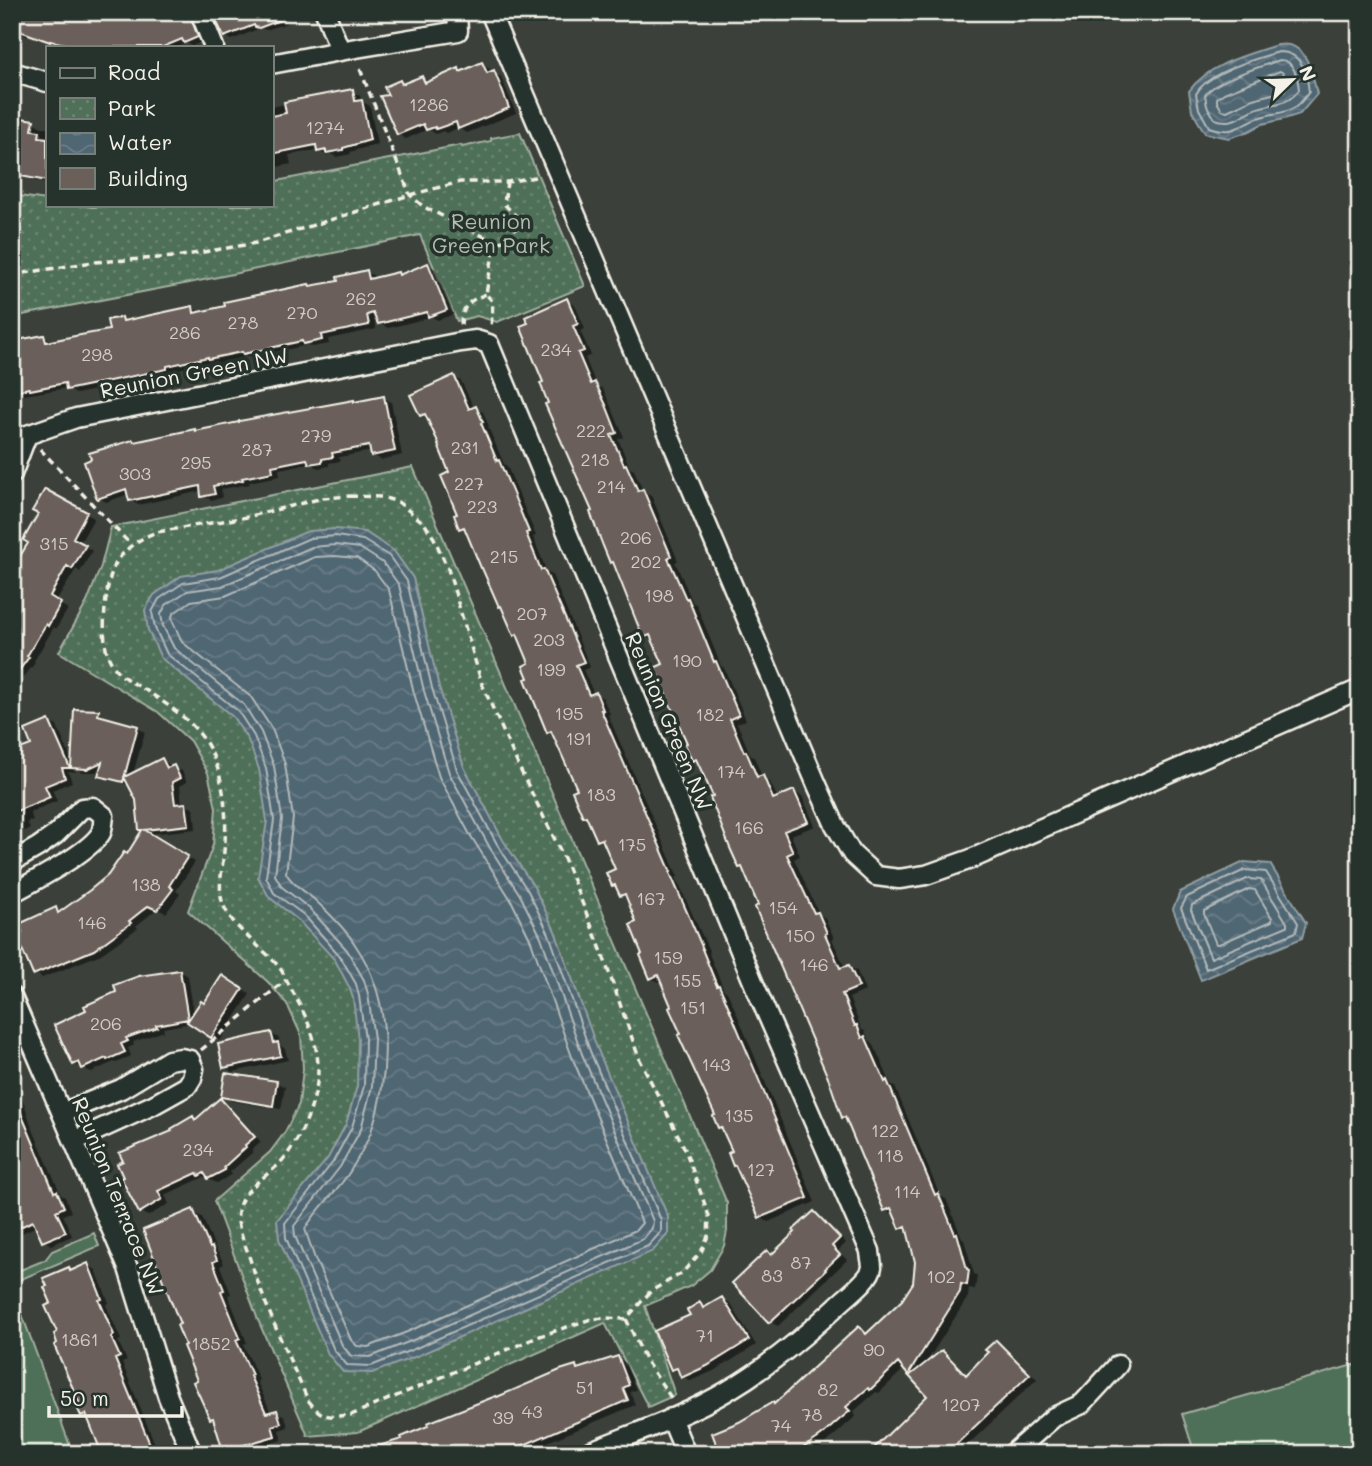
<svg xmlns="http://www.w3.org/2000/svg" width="1372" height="1466" font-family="Mali,sans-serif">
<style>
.grass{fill:#507059;stroke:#a2b0a0;stroke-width:2}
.park{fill:url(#park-dots);stroke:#a2b0a0;stroke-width:2}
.water{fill:url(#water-waves);stroke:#919ea2;stroke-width:2}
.shadow{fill:#0007}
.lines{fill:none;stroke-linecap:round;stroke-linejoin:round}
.shore{stroke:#b2b9b9;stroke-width:2}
.building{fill:#6b5f5a;stroke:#f4f1e8;stroke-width:2}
.minor-casing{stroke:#f4f1e8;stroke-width:23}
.path{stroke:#f4f1e8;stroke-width:3.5;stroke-dasharray:7 5;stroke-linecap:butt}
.minor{stroke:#26332d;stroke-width:18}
.labels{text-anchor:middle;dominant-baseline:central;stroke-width:7;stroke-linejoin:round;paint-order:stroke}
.number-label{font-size:18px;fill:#d2ccc4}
.park-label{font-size:21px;fill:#b2bdaf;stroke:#26332d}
.street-label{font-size:21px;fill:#f4f1e8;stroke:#26332d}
</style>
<defs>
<pattern id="park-dots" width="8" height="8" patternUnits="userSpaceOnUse" patternTransform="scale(1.75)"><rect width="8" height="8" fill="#507059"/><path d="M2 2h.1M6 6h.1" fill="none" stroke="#6a8571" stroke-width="1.8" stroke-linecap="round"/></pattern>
<pattern id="water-waves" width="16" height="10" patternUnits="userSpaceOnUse" patternTransform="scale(1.75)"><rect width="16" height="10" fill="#4f6673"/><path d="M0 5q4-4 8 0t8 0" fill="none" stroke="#697c87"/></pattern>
</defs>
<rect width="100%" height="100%" fill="#3b403a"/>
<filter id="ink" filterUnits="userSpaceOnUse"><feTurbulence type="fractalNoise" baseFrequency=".0143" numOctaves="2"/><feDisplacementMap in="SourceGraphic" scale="14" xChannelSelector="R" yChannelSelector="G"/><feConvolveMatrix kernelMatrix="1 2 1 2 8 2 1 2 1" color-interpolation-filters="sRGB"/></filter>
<g filter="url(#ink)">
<path class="grass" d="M94,1233l5,13 -87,37v-16l6,4 27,-11 7,-9z
M12,1287l61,167h-61z
M1360,1363v91h-165l-13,-40z"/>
<path class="park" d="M520,133l65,153 -88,36 -20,-6 -20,5 -37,-86 -231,48 -177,34v-122l35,5v5h31l14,2 37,-2h142v-23l190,-37 1,2 29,-6v-3z
M413,467l314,736v28l-3,15 -14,24 -19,16 -46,20 30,89 -27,12 -43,-84 -247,109 -50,4 -50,-116 -44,-119 56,-49 15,-20 14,-28 4,-35 -2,-34 -14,-31 -19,-22 -80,-71 25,-66 3,-37 -8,-35 -18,-32 -32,-29 -99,-60 28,-50 14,-36 10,-39z"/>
<path class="water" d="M1277,45c4,0 8,-1 12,0 20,4 24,33 28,49l-17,20 -16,5 -22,5 -15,8 -18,6 -24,-5 -13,-22 -3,-20c20,-27 57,-36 88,-46z
M336,529l29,3 29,19 19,27 26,109 25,80 39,73 31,47 21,44 42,117 71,169v17l-15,17 -236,105 -45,17 -29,-1 -15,-18 -49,-115 -2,-19 51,-62 18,-34 11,-38 1,-47 -5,-41 -4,-11 -14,-27 -37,-40 -29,-23 -11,-20 9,-56 -8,-52 -11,-29 -15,-23 -72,-59 -13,-28 -3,-20 9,-15 27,-19 37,-6 90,-39z
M1244,862l26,2 36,59 -4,15 -101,42 -28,-71 7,-17z"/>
<path class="shadow" d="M12,12h184l8,29 -12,5 -5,-3 -10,4h-100l-20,-4v2l-28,-11 -1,3 -16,-8z
M214,12h79l3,8 -30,10 -6,-2 -28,12 -7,-4z
M482,64l8,5 2,4 9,4 15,36 -49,20 -9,-5 -12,5 -3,-2 -7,3 -8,-5 -22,10 -8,-5 -8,-38 10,-14 6,3 16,-7 8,4 29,-12 4,2z
M352,91l8,5 1,5 9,5 7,38 -27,8 1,2 -15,3 -5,-3 -5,1 -9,-5 -28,5 2,9 -14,3 -6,-2v-58z
M12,116l7,4 14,2 8,5h6v57l-22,-6 -13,-5z
M428,265l8,4 18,45 -16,6 -6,-3 -44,11 -8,-5 -3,-5 -3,1 2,10 -48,10 1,5 -17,3 -4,-2 -56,12 -2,-1 -32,7 -3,-2 -41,9v3l-98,21 -9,-6 -55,9v-55l32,-5 8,4 59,-10 11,-12 5,3 65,-15 8,5 140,-30 27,-10 7,4 1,3 23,-5 3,2z
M567,300l8,5 10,24 -5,2 11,24 -6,3 11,27 7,4 10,22 11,26 -6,2 12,29 4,2 9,21 8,4 27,66 -3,1 18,41 3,1 25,62 3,2 22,52 -9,3 14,33 3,1 8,20 8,5 8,17 16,-7 8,4 13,30 -24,9 9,21 -6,3 25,55 6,4 9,20 -2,1 13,29 4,-2 8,5 8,20 -16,7 13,32 3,1 4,9 4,3 18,41 4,3 45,109 6,3 16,39 2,2 10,34 3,2 -2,13 -6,-1 -1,9 -44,69 18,-14 8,5 18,18 22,-23 6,-10 8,4 33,33 -79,75h-86l58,-58 -17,-21 -8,-7 -26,25 -3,-1 -23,20 3,4 -39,35 -3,-2 -6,5h-59l27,-49 83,-77 9,6 35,-33 11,-18 3,-21 -8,-30 -8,-5 -6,-13 -1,1 -8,-5 -37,-90 -5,-3 -83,-211 -17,-37 -4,-2 -25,-70 -15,-34 -6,-3 -29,-95 -11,-25 -2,1 -7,-5 -29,-72 -4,-2 -18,-50 -44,-109 -5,-20z
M453,377l8,4 13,27h1l8,4 6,14 -1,1 16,37 3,2 29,70 -3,1 14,35 5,3 38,92 -7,3 11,24h2l7,4 7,16 -2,1 70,162 -2,1 34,75 -1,1 15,36 3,2 7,15 81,195 -47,20 -8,-5 -36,-87 -4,-3 -3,-11 -55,-135 -3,1 -8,-4 -7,-23 -5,-32 -10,-24 -8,-5 -3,-7 -5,-2 4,-15 -10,-25 -9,-5 -10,-23 -3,-2 -6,-25 -25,-55 -5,-3 -17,-68 -12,-27 -4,-3 -48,-102 -7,-4 -9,-55 -23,-53 -8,-5z
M383,397l8,5 11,53 -21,5 -8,-5 -1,-4 -33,6 1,4 -11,2v3l-11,2 -8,-5 -31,6 1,7 -31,6 1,2 -29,5 1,9 -11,2 -8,-4 -1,-5 -64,14 -8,-5 -1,-6 -23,8 -8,-5 98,-65 157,-31 3,2z
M45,491l49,27 -14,25 12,8 -12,21 -4,-3 -20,33 12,7 -12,20 -2,-2 -20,34 1,2 -23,29v-116l18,-34 11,-28z
M98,712l8,5v2l31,9 8,4 -12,42 29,-14 8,5 1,3 3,-1 8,4 5,11 -7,4 2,19h4l8,4 2,20 -47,5 46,28 -19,29 4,3 -14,19 -9,-4 -21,17 2,2 -37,26 -59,24 -7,-5 21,-64 5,3 30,-21 37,-35 16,-25 -4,-2 -3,-29 -7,-15 -22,-5 -8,-5 2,-5 -7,2h-14l-6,-4 1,4 -8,-1 4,11 -20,8 5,11 -27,11 3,8 -6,2 3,7 -18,6v-61l37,-52 8,4 16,38z
M180,972l8,4 6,39 11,-10 18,-27 27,16 -30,47 -28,-18 -29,5 1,3 -31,11 1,3 -6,3 3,8 -15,7 -2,-1 -23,10 -17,-8z
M271,1034l8,4 2,8 4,3 3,11 -55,12 -8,-5z
M226,1075l51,8 8,4 -4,22 -50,-8 -8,-5z
M12,1076l4,10 3,1 12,38 30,70 4,2 6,15 -8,3 9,21 -21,9 -8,-5 -6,-14 -17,8 -8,-5z
M220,1100l8,5 33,37 -10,9 2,1 -23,20 2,2 -15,9 -13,-6 -39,18 4,9 -21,12 -8,-4 35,-80 18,-14 4,2z
M193,1212l9,5 15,35 2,2 5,10 -4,2 11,28 -3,1 19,48 -4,1 16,36 -2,1 14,32 6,-1 8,4 3,11 -9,3 3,10 -47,14h-5l-6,-4 -9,-30 -4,-2 -28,-93z
M814,1213l8,5 24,25 -8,8 9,9 -69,66 -8,-4 -3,-70 5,3 25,-23z
M88,1265l8,5 13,33 -3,2 15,35 -3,1 9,20 -5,2 37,91h-63l-1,-4 6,-3 -11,-27 -8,-5 -1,-12 -22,-70 -6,-29 15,-35 5,3z
M723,1299l7,4 26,42 -40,25 -26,11 -17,-12 20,-53 7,-12 7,4z
M618,1358l8,5 10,27 -6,2 5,13 -116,49h-158l43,-14 171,-74 6,4z"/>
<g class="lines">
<path class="shore" d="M1279,52c23,0 28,21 30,40 -4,5 -9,13 -15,16 -10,6 -22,5 -33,9 -23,7 -24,19 -52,10l-10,-18 -3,-15c10,-21 61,-36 83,-42z
M1280,60c14,0 18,18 19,30 -13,16 -22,12 -41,18 -17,6 -24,18 -43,11l-8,-13 -2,-11c11,-16 56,-28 75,-35z
M1280,71l3,2 5,12 -4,6 -31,8 -26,12 -5,-1 -5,-8v-4l7,-5z
M336,536l27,4 26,16 18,25 25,107 25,82 40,74 31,47 21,43 41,117 71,169v12l-13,14 -234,103 -43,17 -24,-1 -13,-15 -48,-112 -1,-15 48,-61 19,-35 12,-41 1,-47 -6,-43 -3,-12 -16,-28 -36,-41 -30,-22 -8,-16 8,-57 -8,-52 -12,-32 -16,-25 -71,-57 -12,-26 -3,-16 7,-13 24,-16 37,-6 90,-39z
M335,545l25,3 23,15 16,22 25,106 25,82 41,75 30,47 21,42 41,117 71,167 -1,7 -9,11 -232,102 -41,16 -19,-1 -9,-11 -47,-109 -1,-10 46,-59 21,-38 11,-43 2,-47 -6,-45 -4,-14 -17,-30 -37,-41 -28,-22 -7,-12 7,-56 -8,-53 -13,-34 -17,-27 -70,-57 -11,-22 -2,-12 5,-9 21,-14 35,-5 90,-39z
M335,556l22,2 18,13 14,19 25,103 25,84 30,56 42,67 20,41 41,116 70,166 -6,7 -229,102 -39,15 -11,-1 -6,-6 -36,-81 -10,-30c12,-21 33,-38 46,-59 7,-12 15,-25 20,-38 20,-59 21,-133 -15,-186 -9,-15 -26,-32 -39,-44 -10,-10 -24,-16 -31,-29l7,-55 -8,-54 -13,-35 -21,-32 -69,-55 -9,-20 -1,-6 2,-3 17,-12 34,-5 90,-39z
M1245,870l21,2 32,51 -2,9 -90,37 -25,-61 6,-11z
M1247,879l14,1 26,43v3l-76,32 -20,-48 1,-5z
M1249,889l6,1 17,28v3l-53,23h-3l-12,-30v-3z"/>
</g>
<path class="building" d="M12,12h98v4h20l22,-4h37l9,25 -14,6 -2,-4 -19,8h-81l-32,-6v1l-38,-14z
M212,12h84v2l-37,14 -4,-1 -1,-2 -30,12z
M482,62l5,11 7,-3 15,38 -51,21 -2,-7 -20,7 -1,-2 -9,3 -3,-6 -26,11 -17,-39 8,-1 -4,-8 16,-7 2,4 20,-8 3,7 34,-15 1,4z
M353,89l2,12 7,-1 8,40 -27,8v2l-17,3v-3l-9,2 -1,-7 -45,9v-38l15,-3 -2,-11z
M15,117l19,3 -2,10 8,1 -1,6 8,1v43l-32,-6v-2l-3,-1v-39z
M428,263l19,47 -19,7 -1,-5 -49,12 -5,-11 -6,2 2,10 -48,10 1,5 -19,4 -1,-3 -59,13 -1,-2 -34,7v-2l-41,9v3l-101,21 -1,-7 -35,7 -1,-2 -17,4v-51l32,-6 2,7 29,-6 34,-6 -2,-10 15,-3 1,4 70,-15 1,7 31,-7 -1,-4 28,-6 57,-12 1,2 28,-5 -1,-4 30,-7 2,9 29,-7 1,3z
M567,298l11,26 -5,2 11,25 -6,2 13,31 4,-2 11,23 11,28 -6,2 13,30 2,-1 12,27 5,-2 28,67 -3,2 18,41 2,-1 26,64 2,-1 23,54 -9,4 14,33 2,-1 11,26 6,-2 10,24 21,-9 14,32 -24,9 9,21 -6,3 27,58 4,-1 9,21 -2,1 15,34 9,-3 10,22 -17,7 13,32 2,-1 5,13 3,-2 20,46 2,-2 48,115 3,-2 17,41 2,-1 10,36 2,1 -2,15 -6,-1 -1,8 -52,83 -10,-12 -28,27 -2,-2 -22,19 4,4 -11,9 -18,16 -27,18h-74l-8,-21 27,-11 34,-20 1,2 85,-78 7,8 36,-34 11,-17 2,-21 -9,-36 -6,3 -9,-21 -7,3 -39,-94 -3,1 -13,-38 -74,-173 3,-2 -16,-38 -3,1 -9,-20 -20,-51 3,-1 -17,-37 -4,2 -7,-17 2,-1 -33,-75 9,-4 -13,-29 -7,3 -30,-76 -3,1 -7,-17 -13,-34 2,-1 -47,-107 3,-1 -8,-20 3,-1 -23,-56 8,-3 -3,-6z
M454,375l15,34 7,-3 7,16 -2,1 16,38 2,-1 30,72 -3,1 15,37 3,-1 40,93 -8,3 13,30 7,-3 7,18h-2l70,162 -1,1 33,76h-1l15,37 2,-1 7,16 82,197 -49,20 -24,-53 -2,1 -5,-13 4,-2 -11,-24 -3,1 -5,-12 2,-1 -37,-80 3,-1 -12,-26 2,-2 -13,-31 -8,4 -10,-24 2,-1 -12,-29 6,-3 -11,-28 -5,2 -5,-11 -3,1 -6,-13 9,-4 -13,-30 -5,2 -11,-25 -3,1 -11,-26 5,-2 -26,-58 -4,2 -22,-54 3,-1 -5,-12 6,-3 -12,-29 -3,2 -13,-30 -2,1 -17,-39h-1l-17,-41 -5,2 -5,-14 3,-1 -16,-38 8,-4 -11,-27 1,-1 -14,-30 -5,2 -10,-21z
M384,396l11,55 -24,5 -2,-10 -37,7 1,4 -11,2v3l-13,2 -2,-5 -35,7 1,6 -31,6 1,2 -30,6 2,8 -14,3 -1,-11 -71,15 -3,-12 -29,10 -13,-37 7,-3 -2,-6 44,-13 1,2 61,-13v2l44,-9v-1l115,-21v2z
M45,489l42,23 -14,26 13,7 -14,24 -5,-3 -17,30 11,7 -13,23 -2,-2 -19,32 2,1 -17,23v-111l16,-26 -5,-3 15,-26 -6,-3z
M74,709l25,1 -1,5 40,11 -15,56 -25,-6 4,-14 -15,7 -16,-1z
M49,720l21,48h-8l3,10 -20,8 5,11 -38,16v-61l19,-7 -6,-15z
M162,758l5,10 7,-3 6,13 -8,4 3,22 11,-1 3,22 -44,5 43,26 -19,30 4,3 -16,21 -9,-4 -19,15 2,2 -37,27 -61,25 -17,-40 6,-3 -3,-8 37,-17 2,6 32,-23 18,-15 16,-23 3,2 15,-24h-3l-3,-30 -12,-23z
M180,970l8,49 -32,6 1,2 -31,11 2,3 -7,3 4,8 -18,8 -1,-2 -24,11 -3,-7 -6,3 -19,-40 32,-15 -2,-4 32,-14 -2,-7 25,-9z
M222,975l21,14 -32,49 -24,-16 14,-21 3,2z
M271,1032l3,11 4,-1 3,14 -58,12 -5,-24z
M225,1073l52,8 -4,25 -52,-9z
M12,1092l42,100 3,-1 7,16 -8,4 10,21 -24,10 -9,-21 -15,7 -6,-14z
M220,1098l35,39 -10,8 1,2 -22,20 1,3 -17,9 -4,-6 -5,3 -2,-3 -39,18 4,8 -23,14 -18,-35 2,-1 -6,-13 6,-3 -4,-8 53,-22 -1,-2 22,-13 2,4z
M193,1209l17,39 2,-1 5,13 -4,2 11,28 -3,1 19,47 -4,2 16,35 -2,1 16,37 11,-3 4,13 -9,3 3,10 -52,15 -10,-33 -3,1 -17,-37 4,-2 -14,-34 2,-1 -8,-20 3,-1 -37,-94z
M814,1211l26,27 -8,8 8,9 -15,14 1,1 -57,53 -37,-40 35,-33 4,5 24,-23 -2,-2z
M88,1263l14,36 -3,1 15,35 -3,2 9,20 -5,2 39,95h-52l-16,-40 -5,2 -6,-13 4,-1 -25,-57 3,-2 -3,-9 3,-2 -12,-26 6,-3 -7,-16 3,-1 -4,-8 26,-11 1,4z
M722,1297l27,43 -42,26 -26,12 -4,-10 -6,2 -17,-39 36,-16 -3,-5 13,-8 3,6z
M996,1340l34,34 -84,80h-78l59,-58 -18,-20 33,-26 24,25 22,-23 -3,-2z
M618,1356l11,29 -6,3 5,12 -125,54h-138v-4l37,-11 -1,-2 27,-11 -1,-3 69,-27 1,1 63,-27 16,-5 1,4z"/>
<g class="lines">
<g class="minor-casing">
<path id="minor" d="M200,12l14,35
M325,12l15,38
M490,12l327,773 18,40 17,29 24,22 23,3 27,-4 45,-16 389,-170
M271,64l85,-16 102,-17 -1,-19
M12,72l35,10
M12,474l15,-39 49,-17 385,-76 15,-2 13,4 265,640 116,267c0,5 2,11 2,16 -1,12 -26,30 -35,39 -34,32 -71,62 -110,85 -45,27 -96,43 -143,63
M12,862l26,-15 17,-12 27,-27 11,-1 11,9c-1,6 -1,12 -3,17 -11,19 -68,49 -89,60
M12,997l116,271 40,129 24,57
M62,1113l59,-24 48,-29 12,-2 9,2 4,9 -2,9 -5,8 -34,19 -79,36
M671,1418l15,36
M1012,1454l42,-37 28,-13 36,-39"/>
</g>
<path class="path" d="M360,69l50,126 14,12 71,35 -9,52 7,8 -2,26
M496,242l11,-1 9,-13v-12l-12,-12 3,-22
M12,275l81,-13 82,-5 81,-14 154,-48 50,-13h47l28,-5
M461,325c1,-19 7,-24 25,-31
M40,449l91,96
M350,496l32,1 16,5 26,21 10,15 14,31 34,115 37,83 45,91 36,89 39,111 46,91 24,67 -1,20 -7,16 -19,21 -31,18 -25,28 -19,-1 -16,1 -51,17 -189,79c-22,2 -29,4 -43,-15 -22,-48 -44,-96 -60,-147 -4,-12 -12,-27 -10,-41 2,-24 34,-37 47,-55 18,-22 33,-59 33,-88 0,-31 -14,-57 -29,-84 -3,-6 -6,-13 -10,-18 -17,-21 -46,-37 -56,-63 -6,-17 0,-36 1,-53 3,-24 2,-50 -4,-74 -11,-45 -36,-61 -73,-86 -8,-5 -19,-10 -27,-17 -6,-6 -11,-14 -13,-22 -6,-19 -2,-72 9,-89 9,-15 24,-25 41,-31l90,-15 76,-19z
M201,1050l85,-70
M626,1319l20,42 26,38"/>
<use href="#minor" class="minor"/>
</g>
</g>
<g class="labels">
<g class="number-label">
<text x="429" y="104">1286</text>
<text x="325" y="127">1274</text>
<text x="361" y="298">262</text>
<text x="302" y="312">270</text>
<text x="243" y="322">278</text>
<text x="185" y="332">286</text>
<text x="556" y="349">234</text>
<text x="97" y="354">298</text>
<text x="591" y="430">222</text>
<text x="316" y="435">279</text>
<text x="465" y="447">231</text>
<text x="257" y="449">287</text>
<text x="595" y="459">218</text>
<text x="196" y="462">295</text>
<text x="135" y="473">303</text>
<text x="469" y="483">227</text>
<text x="611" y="486">214</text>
<text x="482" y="506">223</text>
<text x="636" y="537">206</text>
<text x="54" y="543">315</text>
<text x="504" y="556">215</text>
<text x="646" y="561">202</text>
<text x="659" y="595">198</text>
<text x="532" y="613">207</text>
<text x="549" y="639">203</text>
<text x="687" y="660">190</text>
<text x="551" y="669">199</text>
<text x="569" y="713">195</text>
<text x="710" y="714">182</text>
<text x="579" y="738">191</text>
<text x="731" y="771">174</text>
<text x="601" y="794">183</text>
<text x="749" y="827">166</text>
<text x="632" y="844">175</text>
<text x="146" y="884">138</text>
<text x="651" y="898">167</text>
<text x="783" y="907">154</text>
<text x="92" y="922">146</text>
<text x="800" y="935">150</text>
<text x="668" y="957">159</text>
<text x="814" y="964">146</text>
<text x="687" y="980">155</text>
<text x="693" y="1007">151</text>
<text x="106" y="1023">206</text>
<text x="716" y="1064">143</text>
<text x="739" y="1115">135</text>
<text x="885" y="1130">122</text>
<text x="198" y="1149">234</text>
<text x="890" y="1155">118</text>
<text x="761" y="1169">127</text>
<text x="907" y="1191">114</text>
<text x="801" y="1262">87</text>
<text x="772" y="1275">83</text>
<text x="941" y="1276">102</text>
<text x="705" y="1335">71</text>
<text x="80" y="1339">1861</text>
<text x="211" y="1343">1852</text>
<text x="874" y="1349">90</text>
<text x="585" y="1387">51</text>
<text x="828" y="1389">82</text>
<text x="961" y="1404">1207</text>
<text x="532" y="1411">43</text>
<text x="812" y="1414">78</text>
<text x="503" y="1417">39</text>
<text x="781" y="1425">74</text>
</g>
<g class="park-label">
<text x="491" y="220">Reunion<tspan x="491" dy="24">Green Park</tspan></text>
</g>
<g class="street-label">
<text transform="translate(194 372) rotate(-11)">Reunion Green NW</text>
<text transform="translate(670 721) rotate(67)">Reunion Green NW</text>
<text transform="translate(119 1196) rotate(68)">Reunion Terrace NW</text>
</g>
</g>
<rect width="1372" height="1466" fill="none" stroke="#26332d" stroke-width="42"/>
<rect x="21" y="21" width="1330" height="1424" fill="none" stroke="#f4f1e8" stroke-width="2.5" filter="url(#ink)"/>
<rect x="46" y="46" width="228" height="161" fill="#26332d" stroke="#787f78" stroke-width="2"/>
<rect x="60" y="68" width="35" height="10" fill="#26332d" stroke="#787f78" stroke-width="2"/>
<text x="108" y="80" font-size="21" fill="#f4f1e8">Road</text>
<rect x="60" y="98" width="35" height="21" fill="url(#park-dots)" stroke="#787f78" stroke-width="2"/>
<text x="108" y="116" font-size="21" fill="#f4f1e8">Park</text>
<rect x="60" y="133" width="35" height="21" fill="url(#water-waves)" stroke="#787f78" stroke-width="2"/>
<text x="108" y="150" font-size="21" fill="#f4f1e8">Water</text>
<rect x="60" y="168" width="35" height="21" fill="#6b5f5a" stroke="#787f78" stroke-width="2"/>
<text x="108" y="186" font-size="21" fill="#f4f1e8">Building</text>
<g transform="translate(1292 80) rotate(67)" stroke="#26332d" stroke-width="5" paint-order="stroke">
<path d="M0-5L12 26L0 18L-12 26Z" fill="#f4f1e8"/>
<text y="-10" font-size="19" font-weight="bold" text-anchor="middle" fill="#f4f1e8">N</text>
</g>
<path d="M49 1406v10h133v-10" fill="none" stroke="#f4f1e8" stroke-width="3.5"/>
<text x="60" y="1406" font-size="21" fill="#f4f1e8" stroke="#26332d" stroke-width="5" paint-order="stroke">50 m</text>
</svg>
